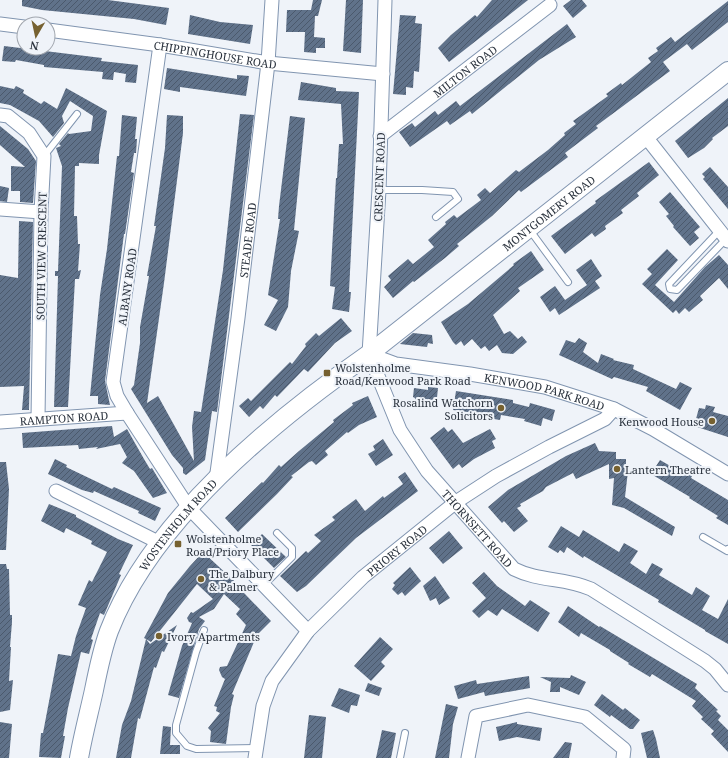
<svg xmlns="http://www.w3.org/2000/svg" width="728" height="758" font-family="'Noto Serif',serif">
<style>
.building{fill:url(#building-hatch)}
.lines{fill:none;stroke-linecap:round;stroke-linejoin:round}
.lane-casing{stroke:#8195b0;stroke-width:8}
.street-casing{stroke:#8195b0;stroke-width:15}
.secondary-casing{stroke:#8195b0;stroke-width:20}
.lane{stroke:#fff;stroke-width:6}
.street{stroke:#fff;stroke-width:13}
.secondary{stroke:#fff;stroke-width:18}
.poi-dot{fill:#766130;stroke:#eff3f9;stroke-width:1.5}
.labels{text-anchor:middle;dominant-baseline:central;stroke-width:4;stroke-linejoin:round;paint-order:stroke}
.street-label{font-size:11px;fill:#2b333e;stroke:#eff3f9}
.poi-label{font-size:11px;fill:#2b333e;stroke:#eff3f9;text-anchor:start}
</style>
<defs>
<pattern id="building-hatch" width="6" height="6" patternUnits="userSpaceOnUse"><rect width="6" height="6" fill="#60728a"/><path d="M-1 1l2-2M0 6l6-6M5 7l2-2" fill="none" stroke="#4b596c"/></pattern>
</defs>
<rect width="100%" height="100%" fill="#eff3f9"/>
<path class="building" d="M22,0h86l61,8 -3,17 -32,-6 -92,-9 -20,-4z
M313,0h9l-4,16h-3l-1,21 11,1v10h-9v5l-12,-1 1,-20h-19l1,-22h24z
M346,0h17l-2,53 -18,-2z
M492,0h36l-79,62 -11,-14 13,-13 24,-20 2,2z
M571,0h11l5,6 -14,12 -10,-12z
M728,1v21l-36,28 -5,-6 -24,18 7,9 -55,41 -19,14 2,2 -33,25 3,4 -47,35 -2,-2 -27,26 -35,28 2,2 -14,12 -31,24 -1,-1 -20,17 -9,-11 7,-7 -3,-4 20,-17 5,5 21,-17 -6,-7 18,-16 -1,-2 9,-7 3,3 24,-18 -4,-5 8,-7 5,5 26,-23 3,2 29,-22 17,-15 -1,-2 12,-9 -3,-3 35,-25 -2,-2 15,-11 1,2 29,-23 -3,-4 10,-7 -2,-3 15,-11 4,5z
M190,15l30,7 33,3 -3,19 -62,-10z
M400,15l16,1 -1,7 7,1 -3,48 -5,-1 -1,17 -7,-1v8l-13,-1z
M567,24l9,13 -37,23 -67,54 -2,-3 -20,14 -3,-4 -37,26 -11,-15 13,-9 3,4 20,-16 3,4 18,-14 4,5z
M4,46l98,12 -1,3 37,4 -2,18 -11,-1 1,-8 -12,-2 -1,8 -11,-1 1,-7 -59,-5v-2l-28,-5 -1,2 -13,-1z
M167,68l70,11v-4l12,1 -3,20 -66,-9v5l-16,-3z
M301,82l35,6v3l23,1 -10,200h2l-2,20 -17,-3 3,-22 -5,-1 6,-108h1l2,-34h4l-2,-40 -43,-4z
M0,86l14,3 2,-3 8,4 -1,3 18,11 3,-3 13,8 9,-21 41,23 -8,44v9l-20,-1v3h-4l-1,50h3l1,28h2l-2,27 3,-1 -2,9h-4l-7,128h-14l4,-131h-3v-5h3l4,-105 -6,-18 5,-2 -2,-2 9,-11 1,1 22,-3 2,-15 -23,-15 -8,15 2,7 -11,14 -14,-16 -29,-16 -10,-2z
M728,98v28l-16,12 1,1 -9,9 -16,10 -13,-17z
M240,114l14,1 -37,297 -5,-1 -7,49 -19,15 -3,-2v-5l-11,-13 -41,-66 3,-4 6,-42v-16l9,-51h-2l9,-50h-2l11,-78 2,-33 16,1v17l-19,150 -17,120 11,-7 36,65 -2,-34 2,-16 7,1 5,-32 17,-110z
M122,115l15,2 -2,22h2l-1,14h-2l-3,19 3,1 -2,13 -7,48h-1l-19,147 5,24 -12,-1v-8h-8l10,-101 7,-46 10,-93h2z
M290,116l15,2 -11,112 5,1 -8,40 -3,36 -12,24 -12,-6 14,-25 -10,-5 12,-76h-2l1,-13z
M0,126l28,23 8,12 -3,42 -13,-1v-11h-9v-25l14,1 -25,-22z
M649,162l10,13 -22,18 2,3 -18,14 2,3 -18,13 1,3 -11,8 -3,-4 -27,21 -14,-18 45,-33 -1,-2z
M710,167l18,20v22l-25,-30 2,-2 -3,-3z
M0,186l9,2 -2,14 -7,-1z
M670,192l30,35 -6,5 5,6 -9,8 -17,-19 1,-1 -8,-10 3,-2 -10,-12z
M19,221l14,1 -4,188h-7l2,-24 -24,1v-112l18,3z
M667,249l11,11 -23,25 19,17 31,-35 14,-12 9,10v24l-9,-11 -19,18 3,4 -14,12 -4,-4 -6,6 -3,-4 -3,3 -31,-29 10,-10 -5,-5z
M531,251l13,19 -26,18 2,3 -27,24 11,19 6,-3 8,8 4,-3 5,6 -14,12 -11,-1 -5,-8 -8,6 -4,-5 -4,3 -9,-10 -8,7 -3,-5 -5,4 -3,-3 -12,-20 27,-18 46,-39 -1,-1z
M591,259l11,17 -7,5 5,7 -41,27 -4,-7 -5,4 -10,-15 15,-11 10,14 22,-15 -11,-15z
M341,318l11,13 -17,12 -27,29 -4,-3 -27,28 -2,-2 -12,14 -3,-3 -11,11 -10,-11 9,-8 3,3 39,-39 2,2 14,-18 -1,-2 11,-11 3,3z
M413,333l19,2 1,9 -5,-1 -1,4 -27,-3z
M579,338l8,5 -4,9 15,11 3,-9 13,5 -1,1 21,5 -1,4 43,20 4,-7 12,6 -12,22 -34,-19 2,-4 -34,-10 -2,2 -53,-24 7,-15 9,3z
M428,387l10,1 -2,19 -22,-1 1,-8 -2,-1 1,-9 14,2z
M456,391l57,9v3l16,4 1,-4 25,7 -3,11 -9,-3 -2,8 -17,-5 1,-2 -24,-4 -1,5 -12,-2 1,-3 -36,-5z
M368,396l9,21 -18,8 -11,8 -1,-1 -22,19 3,4 -12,10 -4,-4 -3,1 -18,14 2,1 -16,17 -39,38 -13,-14 37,-36 1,1 16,-18 2,2 18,-16 35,-29 -1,-2 20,-15 -1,-2z
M706,405l9,2 -2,5 15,4v21l-34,-11 5,-18 6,1z
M112,426l2,11 13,-8 17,30 6,10 2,-1 15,25 -14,5 -19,-27 -12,-8 5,-6 -7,-13 -24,5 2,-2 -19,2 -1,-4 -55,3 -1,-15z
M444,427l4,5 4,-3 11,14 27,-14 6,10 -4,2 3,7 -21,11 -12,9 -3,-4 -6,5 -23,-31z
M383,439l10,16 -17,11 -8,-12 7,-4 -2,-4z
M595,443l4,8 17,1v7h10v12h2l-3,26 50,30 -3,9 -48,-28 -12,-3 2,-27 -5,1v-15l-33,15 -3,-6 -27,14 -3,4 -23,13 1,2 -4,2 11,13 -14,11 -10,-11 -2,2 -14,-16 20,-17 58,-34z
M55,459l12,6 -1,2 46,22 2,-2 47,21 -6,13 -17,-8 1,-2 -45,-20 -1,2 -11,-3 -34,-16z
M660,460l19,11 1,-1 12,6 -1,2 37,22v25l-12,-7 2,-2 -29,-18 1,-1 -39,-23z
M0,462h6l3,27 -3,61h-6z
M405,472l13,19 -62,47 -50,48 -9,6 -17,-16 26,-25 2,2 13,-12 -7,-6 21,-15 -3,-3 24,-18 9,12 18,-15 1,2 19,-14 -5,-7z
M49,504l27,11v2l42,22 15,6 -14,29 2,1 -17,40 -4,-2 -9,26 2,1 -4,14 -8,-2 -13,56 -5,28h2l-4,22 -22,-1 2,-24h2l15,-79 13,2 5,-20 10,-28 -8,-3 11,-25 3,2 15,-30 -16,-8 1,-3 -26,-13 -2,5 -23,-12z
M561,526l18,11 4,-7 36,22 5,-9 14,8 -8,12 16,11 6,-11 11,6 -4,6 33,20 4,-8 14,9 -8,14 16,9 10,-20v45l-23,-13v-1l-47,-28 1,-2 -75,-44 -1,2 -16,-11 -3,6 -4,-3 -2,3 -10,-6z
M449,531l14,17 -20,16 -14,-16z
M262,534l24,23 -12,11 -23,-23z
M203,552l42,39 -1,2 27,28 -20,20 3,1 -22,52 2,1 -3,12 -5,37 -16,-2 1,-11 -3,-3 12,-15 -4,-2 1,-4 -3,-1 11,-27 -3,-2 -3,-7 1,-3 7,-1 19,-41 -10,-11 4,-5 -16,-15 -10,15 -15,8 6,4 -6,8 -20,69 -11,-3 14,-49 10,-23 -3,-1 -2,-4 4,-6 2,1 20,-14 -16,-15 -46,58 -5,-3 4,5 27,-19 -13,27 -2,-1 -6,17 -2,-1 -14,52 -2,-1 -7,40h-15l6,-33 9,-24 15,-62 -2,-1 24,-45 22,-27z
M0,564h6l1,5h2l1,46h2v7l-2,25h1l-2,34 4,-1 -3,30 -10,2z
M410,567l11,14 -16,15 -3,-4 -4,3 -6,-6 3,-4 -2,-2z
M484,572l13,14 28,20 5,-6 20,13 -12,19 -36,-23 -5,7 -9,-6 -9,8 -7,-7 14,-13 -14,-15z
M435,576l15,22 -11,7 -3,-7 -6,3 -7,-15z
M568,606l31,21 1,-1 97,58 -2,4 23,22 -2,1 5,5 -3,4 10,10v22l-17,-18 3,-3 -13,-12 2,-2 -11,-11 4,-5 -44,-27 -2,3 -22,-13 1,-1 -19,-12v-1l-29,-17 -2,4 -21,-15z
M380,637l13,12 -12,13 4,4 -14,15 -17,-15z
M571,675l15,7 -7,13 -19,-8v5h-10l1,-10 -11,-5 30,1z
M529,676l1,12 -45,8 -1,-4 -26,7 -4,-13 22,-6 1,4z
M368,683l14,5 -3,8 -14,-5z
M339,688l21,7 -3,11 -6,-1 -2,8 -18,-7z
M602,694l21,16 2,-2 15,12 -7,9h-3l-19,-14 -1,2 -16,-12z
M446,704l12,3 -5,17 -4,34h-14z
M309,715l17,2 -4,41h-18z
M0,722l12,2 -3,34h-9z
M517,722v2l25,4 -2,13 -23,-4 -18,4 -3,-14z
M163,726l8,1 -1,18h10v9h-20z
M382,730l14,3 -5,25h-15z
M653,730l3,9 4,19h-13l-6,-25z
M565,742l7,1 -3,15h-16z"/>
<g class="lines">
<g class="lane-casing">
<path id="lane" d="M44,156l33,-42
M379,190h43l31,2 5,7 -22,18
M529,229l39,53
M720,230l-51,54 1,5 7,1 49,-51
M703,537l24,14 1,-2
M264,585l28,-28v-9l-15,-15
M204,630l-8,22 -20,73v8l11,13 9,3 60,-1
M400,758l5,-25"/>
</g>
<g class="street-casing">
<g id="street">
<path id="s1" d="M385,0l-6,190 -10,164 31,76 27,41 87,98c26,13 50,8 77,20l114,72 10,8 13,16"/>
<path d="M0,24l24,3"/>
<path id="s2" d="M48,30l112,15 108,18 115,11"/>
<path d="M160,45l-47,337 4,14 10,17 62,95 119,123"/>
<path d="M0,115l8,1 21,17 15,23 -3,56 -3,207"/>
<path id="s3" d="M380,136l170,-131"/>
<path d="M646,137l82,104"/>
<path d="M0,209l41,3"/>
<path id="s4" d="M369,354l27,10 74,10 75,13 69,22 39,20 75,45"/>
<path id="s5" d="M0,422l127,-9"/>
<path id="s6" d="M216,480l22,-162 30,-255 4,-63"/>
<path d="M56,491l104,52"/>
<path id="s7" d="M255,758l8,-52 9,-25 36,-50 55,-54 93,-75 40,-26 53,-29 56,-28 9,-10"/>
<path d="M468,758l8,-42 52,-11 57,12 39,32 -1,9"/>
</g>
</g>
<g class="secondary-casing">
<g id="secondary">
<path id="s8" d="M79,758c4,-23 10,-45 15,-68 4,-20 8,-40 15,-59 43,-111 164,-210 260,-277l359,-283"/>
</g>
</g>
<use href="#lane" class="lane"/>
<use href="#street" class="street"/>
<use href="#secondary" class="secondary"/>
</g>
<g class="poi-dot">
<rect x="323" y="369" width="8" height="8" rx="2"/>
<circle cx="501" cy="408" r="4"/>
<circle cx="712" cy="421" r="4"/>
<circle cx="617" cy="469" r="4"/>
<rect x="174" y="540" width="8" height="8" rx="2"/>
<circle cx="201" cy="579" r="4"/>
<circle cx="159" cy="636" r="4"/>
</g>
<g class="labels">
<g class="street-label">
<text stroke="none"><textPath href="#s2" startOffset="169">CHIPPINGHOUSE ROAD</textPath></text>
<text stroke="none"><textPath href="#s3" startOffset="107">MILTON ROAD</textPath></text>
<text transform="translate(379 177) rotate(-88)">CRESCENT ROAD</text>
<text stroke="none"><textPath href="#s8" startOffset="744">MONTGOMERY ROAD</textPath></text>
<text stroke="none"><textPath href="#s6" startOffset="242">STEADE ROAD</textPath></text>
<text transform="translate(41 256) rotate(-89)">SOUTH VIEW CRESCENT</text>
<text transform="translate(127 287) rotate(-82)">ALBANY ROAD</text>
<text stroke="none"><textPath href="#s4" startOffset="180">KENWOOD PARK ROAD</textPath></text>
<text stroke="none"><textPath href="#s5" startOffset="64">RAMPTON ROAD</textPath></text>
<text stroke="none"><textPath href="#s8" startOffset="258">WOSTENHOLM ROAD</textPath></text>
<text stroke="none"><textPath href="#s1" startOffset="562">THORNSETT ROAD</textPath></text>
<text stroke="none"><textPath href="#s7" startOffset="261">PRIORY ROAD</textPath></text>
</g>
<g class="poi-label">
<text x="335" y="367">Wolstenholme<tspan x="335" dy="13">Road/Kenwood Park Road</tspan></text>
<text x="493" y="402" text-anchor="end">Rosalind Watchorn<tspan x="493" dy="13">Solicitors</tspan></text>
<text x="704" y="421" text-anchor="end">Kenwood House</text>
<text x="625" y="469">Lantern Theatre</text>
<text x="186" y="538">Wolstenholme<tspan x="186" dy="13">Road/Priory Place</tspan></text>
<text x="209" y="573">The Dalbury<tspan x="209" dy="13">&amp; Palmer</tspan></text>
<text x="167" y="636">Ivory Apartments</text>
</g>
</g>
<g transform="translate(36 36) rotate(189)"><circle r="19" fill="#eff3f9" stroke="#a1a6ae"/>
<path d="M0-3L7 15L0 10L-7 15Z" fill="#766130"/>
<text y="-6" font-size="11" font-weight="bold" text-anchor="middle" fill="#2b333e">N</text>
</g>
</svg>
